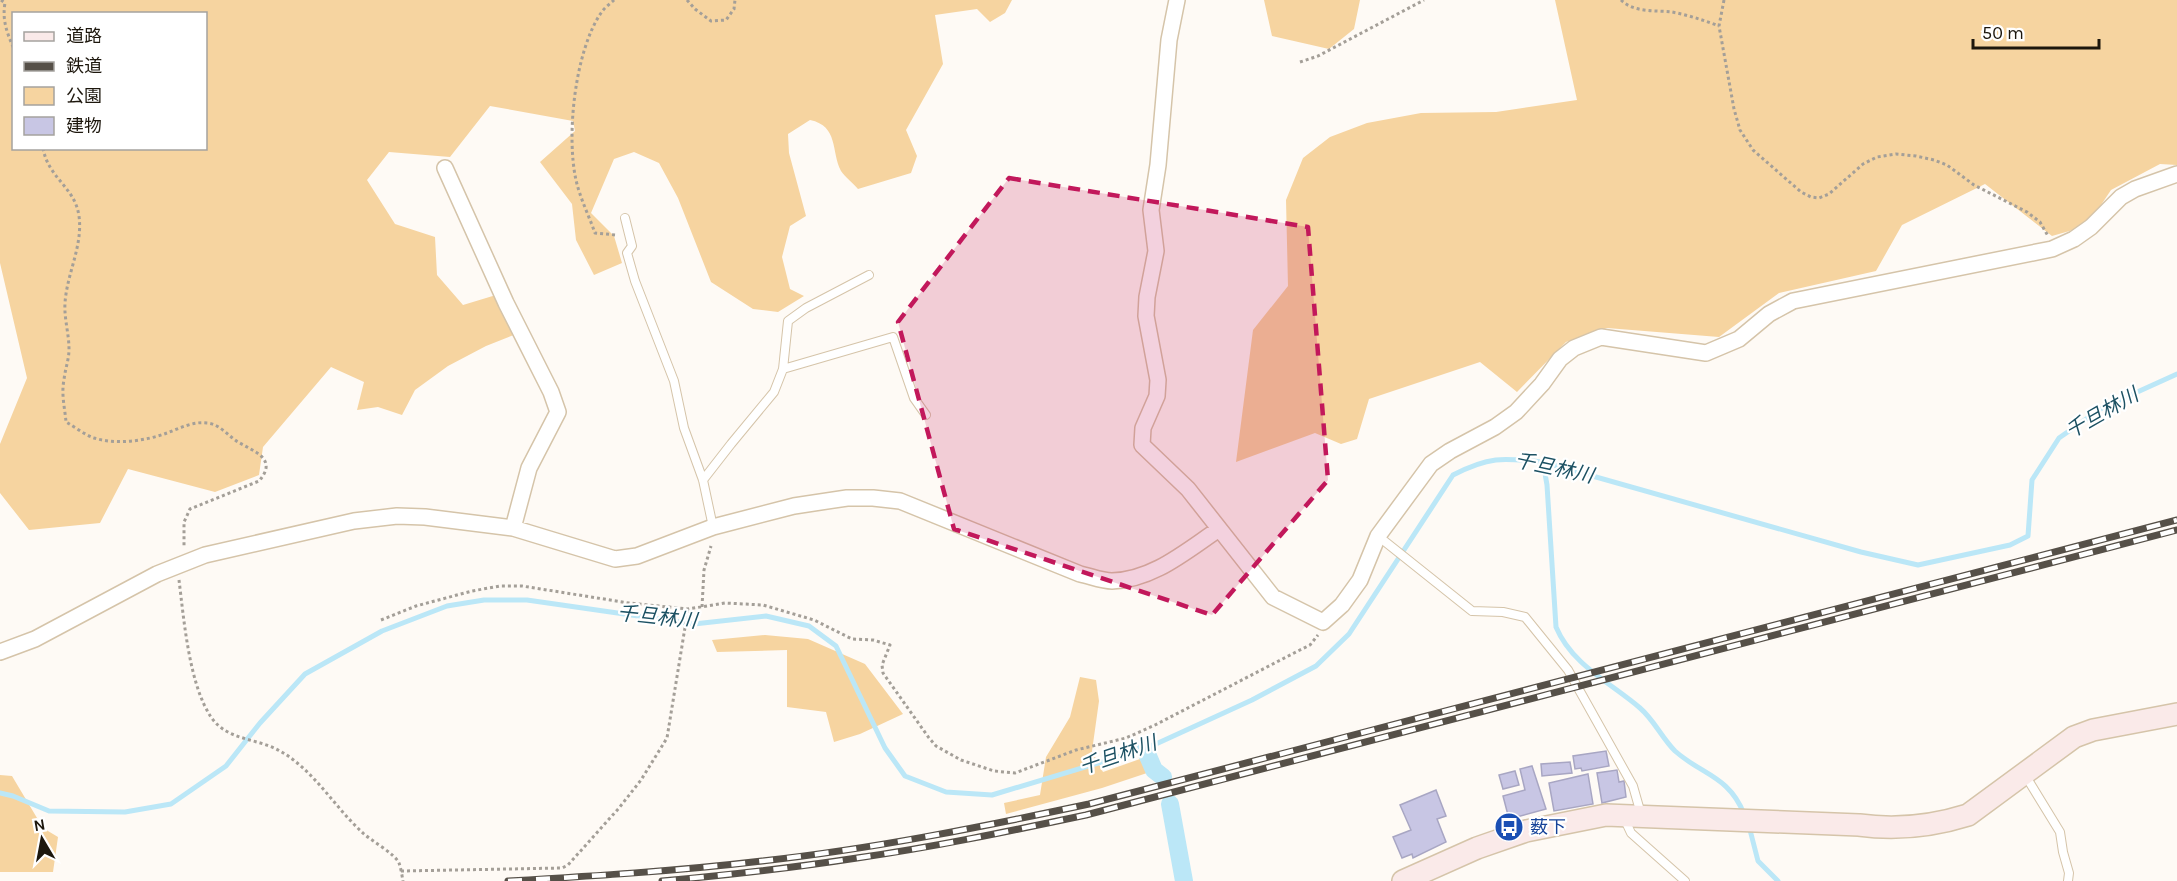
<svg xmlns="http://www.w3.org/2000/svg" width="2177" height="881" font-family="Karla,'Noto Sans JP',sans-serif">
<style>
.green{fill:#f6d4a0;fill-rule:evenodd}
.lines{fill:none;stroke-linecap:round;stroke-linejoin:round}
.stream{stroke:#bbe7f7;stroke-width:5}
.canal{stroke:#bbe7f7;stroke-width:18}
.building{fill:#c8c6e4;stroke:#a8a6c3;stroke-width:1.5}
.lane-casing{stroke:#d5c4a9;stroke-width:10}
.street-casing{stroke:#d5c4a9;stroke-width:18}
.secondary-casing{stroke:#d5c4a9;stroke-width:24}
.path{stroke:#a49f98;stroke-width:3;stroke-dasharray:3 3;stroke-linecap:butt}
.lane{stroke:#fff;stroke-width:8}
.street{stroke:#fff;stroke-width:15}
.secondary{stroke:#faeae9;stroke-width:21}
.rail-casing{stroke:#565048;stroke-width:7}
.rail{stroke:#fff;stroke-width:4.5;stroke-dasharray:14;stroke-linecap:butt}
.marked{fill:#c2185b;fill-opacity:0.2;stroke:#c2185b;stroke-width:4.5;stroke-dasharray:12 8;stroke-linejoin:round}
.labels{text-anchor:middle;dominant-baseline:central;stroke-width:4.5;stroke-linejoin:round;paint-order:stroke}
.transit-label{font-size:18px;fill:#164399;stroke:#fff;text-anchor:start}
.water-label{font-size:20px;font-style:italic;fill:#1c5163;stroke:#fff}
</style>
<rect width="100%" height="100%" fill="#fefaf5"/>
<path class="green" d="M0,0h1012l-7,13 -15,9 -13,-13 -42,6 8,49 -37,66 11,26 -6,17 -53,16c-5,-6 -13,-12 -17,-18 -10,-19 -2,-45 -31,-51l-22,14 1,19 17,63 -16,10 -8,31 8,32 14,7 -26,16 -25,-3 -42,-27 -33,-84 -19,-35 -25,-11 -20,7 -23,54 23,23 8,27 -28,12 -18,-35 -4,-36 -32,-42 35,-31 -2,-10 -83,-15 -40,51 -61,-5 -22,28 28,44 40,13 2,38 26,30 33,-10 20,39 -30,12 -38,20 -33,24 -13,25 -24,-8 -21,3 7,-28 -33,-15 -68,80 -4,28 -44,17 -87,-23 -28,54 -71,7 -29,-37v-49l27,-66 -27,-115zM14,14h192v134h-192z
M1264,0h96l-6,29 -25,20 -57,-13z
M1555,0h622v165l-17,-1 -49,26 -24,36 -35,10 -67,-52 -83,41 -26,46 -97,22 -60,44 -112,-9 -41,14 -49,50 -37,-30 -111,37 -12,40 -16,5 -26,-11 -79,29 17,-132 35,-44 -2,-86 17,-42 27,-21 37,-14 54,-10 75,-1 81,-12z
M765,635l43,4 57,25 38,50 -43,20 -26,8 -8,-30 -39,-5v-57l-70,2 -5,-12z
M1080,677l16,3 3,21 -7,50 11,21 37,-13 7,14 -45,15 -96,26 -2,-11 36,-8 6,-38 24,-40z
M0,775l12,1 31,52 15,9 -5,35h-53z"/>
<g class="lines">
<path class="stream" d="M1543,462l4,23 9,142c16,38 55,56 84,81 14,12 22,30 35,43 27,24 54,25 69,63
M0,793l13,3 36,15 76,1 46,-8 55,-38 34,-43 45,-49 77,-43 65,-25 37,-6h43l167,24 72,-8 43,10 27,20 49,102 20,28 41,16 46,3 153,-46 107,-49 64,-34 33,-32 104,-159c37,-19 50,-17 90,-13l318,90 57,13 92,-20 18,-9 4,-56 27,-42 43,-30 75,-34
M1749,826l9,35 20,20"/>
<path class="canal" d="M1145,749l9,21 9,7
M1170,804l14,77"/>
</g>
<path class="building" d="M1606,751l3,15 -27,5 -1,-3 -6,1 -2,-13z
M1570,762l2,11 -30,3 -1,-12z
M1532,766l14,43 -37,10 -6,-23 22,-6 -5,-21z
M1617,770l2,12 5,-1 2,16 -24,6 -5,-30z
M1515,771l4,14 -16,4 -4,-14z
M1588,774l5,30 -39,7 -5,-28z
M1436,790l10,26 -9,3 9,23 -33,16 -1,-4 -10,4 -9,-21 18,-7 -11,-25z"/>
<g class="lines">
<g class="lane-casing">
<path id="lane" d="M625,218l7,28 -5,7 8,28 39,100 10,47 19,52 10,47
M783,369l110,-32 21,61 12,17
M703,480l28,-36 43,-52 9,-23 5,-48 18,-13 63,-33
M1378,536l94,75 31,1 22,5 43,53 65,116 8,28
M2025,775l35,57 3,20 6,21 -1,8
M1624,818l7,15 54,48"/>
</g>
<g class="street-casing">
<path id="street" d="M1177,0l-8,40 -11,125 -7,45 5,41 -9,46 -1,19 12,64 -1,16 -14,32 -1,17 46,44 85,108 50,25 19,-17 18,-25 18,-44 53,-72 19,-13 45,-24 21,-15 26,-28 18,-25 14,-11 27,-11 105,16 33,-14 30,-25 24,-13 259,-52 22,-10 17,-12 30,-30 14,-8 42,-15
M445,168l61,135 45,89 7,20 -29,56 -16,60
M0,652l35,-13 122,-65 48,-19 149,-34 43,-5 28,1 88,11 102,31 22,-3 76,-29 81,-21 53,-8h26l27,3 180,73c10,2 22,7 32,7 41,-1 74,-30 107,-52"/>
</g>
<g class="secondary-casing">
<path id="secondary" d="M1403,881l74,-33 49,-17 80,-16 253,10c36,5 74,1 109,-10l106,-78 19,-7 84,-16"/>
</g>
<path class="path" d="M1,0l4,3c-3,17 2,30 9,46
M614,0c-4,4 -10,8 -13,13 -26,38 -35,122 -25,167 4,18 13,36 19,53l21,2
M687,0l8,9 16,12 15,-1 8,-11 1,-9
M1621,0c13,13 35,10 51,12 16,3 31,8 47,14
M1724,0l-5,26 15,83 6,21 13,20 48,42 10,5 8,1 10,-4 34,-30 14,-7 19,-3 20,2 18,4 13,5 27,20 53,27 13,10 8,14
M1300,62l18,-6 106,-56
M43,148c5,30 32,39 36,68 4,30 -12,57 -14,87 -1,15 4,31 4,46 0,11 -4,20 -5,31 -3,14 1,29 2,42 9,5 19,13 28,16 23,7 51,3 73,-5 13,-5 27,-12 40,-10 13,1 21,13 31,19 17,10 40,17 21,39l-69,28 -6,13v25
M179,580c5,40 10,104 32,137 16,24 47,21 69,34 34,19 55,57 84,83 8,7 31,20 35,29 2,5 3,13 4,18
M702,607l2,-37 7,-24
M381,620l35,-14 56,-15 28,-5h22l107,17 59,6 37,-6 38,2 51,15 38,19 21,1 17,5 -8,20 1,8 46,65 7,8 25,14 33,11 21,2 61,-23 50,-12 29,-13 141,-73 14,-7 8,-10
M401,871l161,-3 6,-3 51,-57 22,-28 26,-42 21,-129"/>
<use href="#lane" class="lane"/>
<use href="#street" class="street"/>
<use href="#secondary" class="secondary"/>
<g class="rail-casing">
<path id="rail" d="M508,881c85,-5 169,-10 254,-20 110,-12 219,-34 327,-57l1088,-284
M662,881c65,-6 130,-13 195,-23 77,-11 153,-27 229,-43l1091,-285"/>
</g>
<use href="#rail" class="rail"/>
</g>
<path class="marked" d="M1009,178l299,49 20,253 -116,135 -258,-86 -56,-207z"/>
<defs>
<g id="bus-disc" transform="scale(1.5)"><circle r="9.5" fill="#1a4fb4" stroke="#fff"/><path d="M-5-6H5V4H4V6H2V4H-2V6H-4V4H-5ZM-3.5-4V0h7V-4ZM-3.5 1.2v1.5H-2V1.2ZM2 1.2v1.5H3.5V1.2Z" fill="#fff"/></g>
</defs>
<g fill-rule="evenodd">
<use href="#bus-disc" x="1509" y="827"/>
</g>
<g class="labels">
<g class="transit-label">
<text x="1530" y="827">薮下</text>
</g>
<g class="water-label">
<text transform="translate(2102 413) rotate(-30)">千旦林川</text>
<text transform="translate(1554 468) rotate(12)">千旦林川</text>
<text transform="translate(657 617) rotate(6)">千旦林川</text>
<text transform="translate(1118 755) rotate(-19)">千旦林川</text>
</g>
</g>
<rect x="12" y="12" width="195" height="138" fill="#ffffff" stroke="#a5a29e" stroke-width="1.5"/>
<rect x="24" y="32" width="30" height="9" fill="#faeae9" stroke="#a5a29e" stroke-width="1.5"/>
<text x="66" y="42" font-size="18" fill="#1d170d">道路</text>
<rect x="24" y="62" width="30" height="9" fill="#565048" stroke="#a5a29e" stroke-width="1.5"/>
<text x="66" y="72" font-size="18" fill="#1d170d">鉄道</text>
<rect x="24" y="87" width="30" height="18" fill="#f6d4a0" stroke="#a5a29e" stroke-width="1.5"/>
<text x="66" y="102" font-size="18" fill="#1d170d">公園</text>
<rect x="24" y="117" width="30" height="18" fill="#c8c6e4" stroke="#a5a29e" stroke-width="1.5"/>
<text x="66" y="132" font-size="18" fill="#1d170d">建物</text>
<g transform="translate(42 839) rotate(350)" stroke="#ffffff" stroke-width="4.5" paint-order="stroke">
<path d="M0-4.5L10 22L0 15L-10 22Z" fill="#1d170d"/>
<text y="-9" font-size="16" font-weight="bold" text-anchor="middle" fill="#1d170d">N</text>
</g>
<path d="M1973 39v9h126v-9" fill="none" stroke="#1d170d" stroke-width="3"/>
<text x="1982" y="39" font-size="18" fill="#1d170d" stroke="#ffffff" stroke-width="4.5" paint-order="stroke">50 m</text>
</svg>
